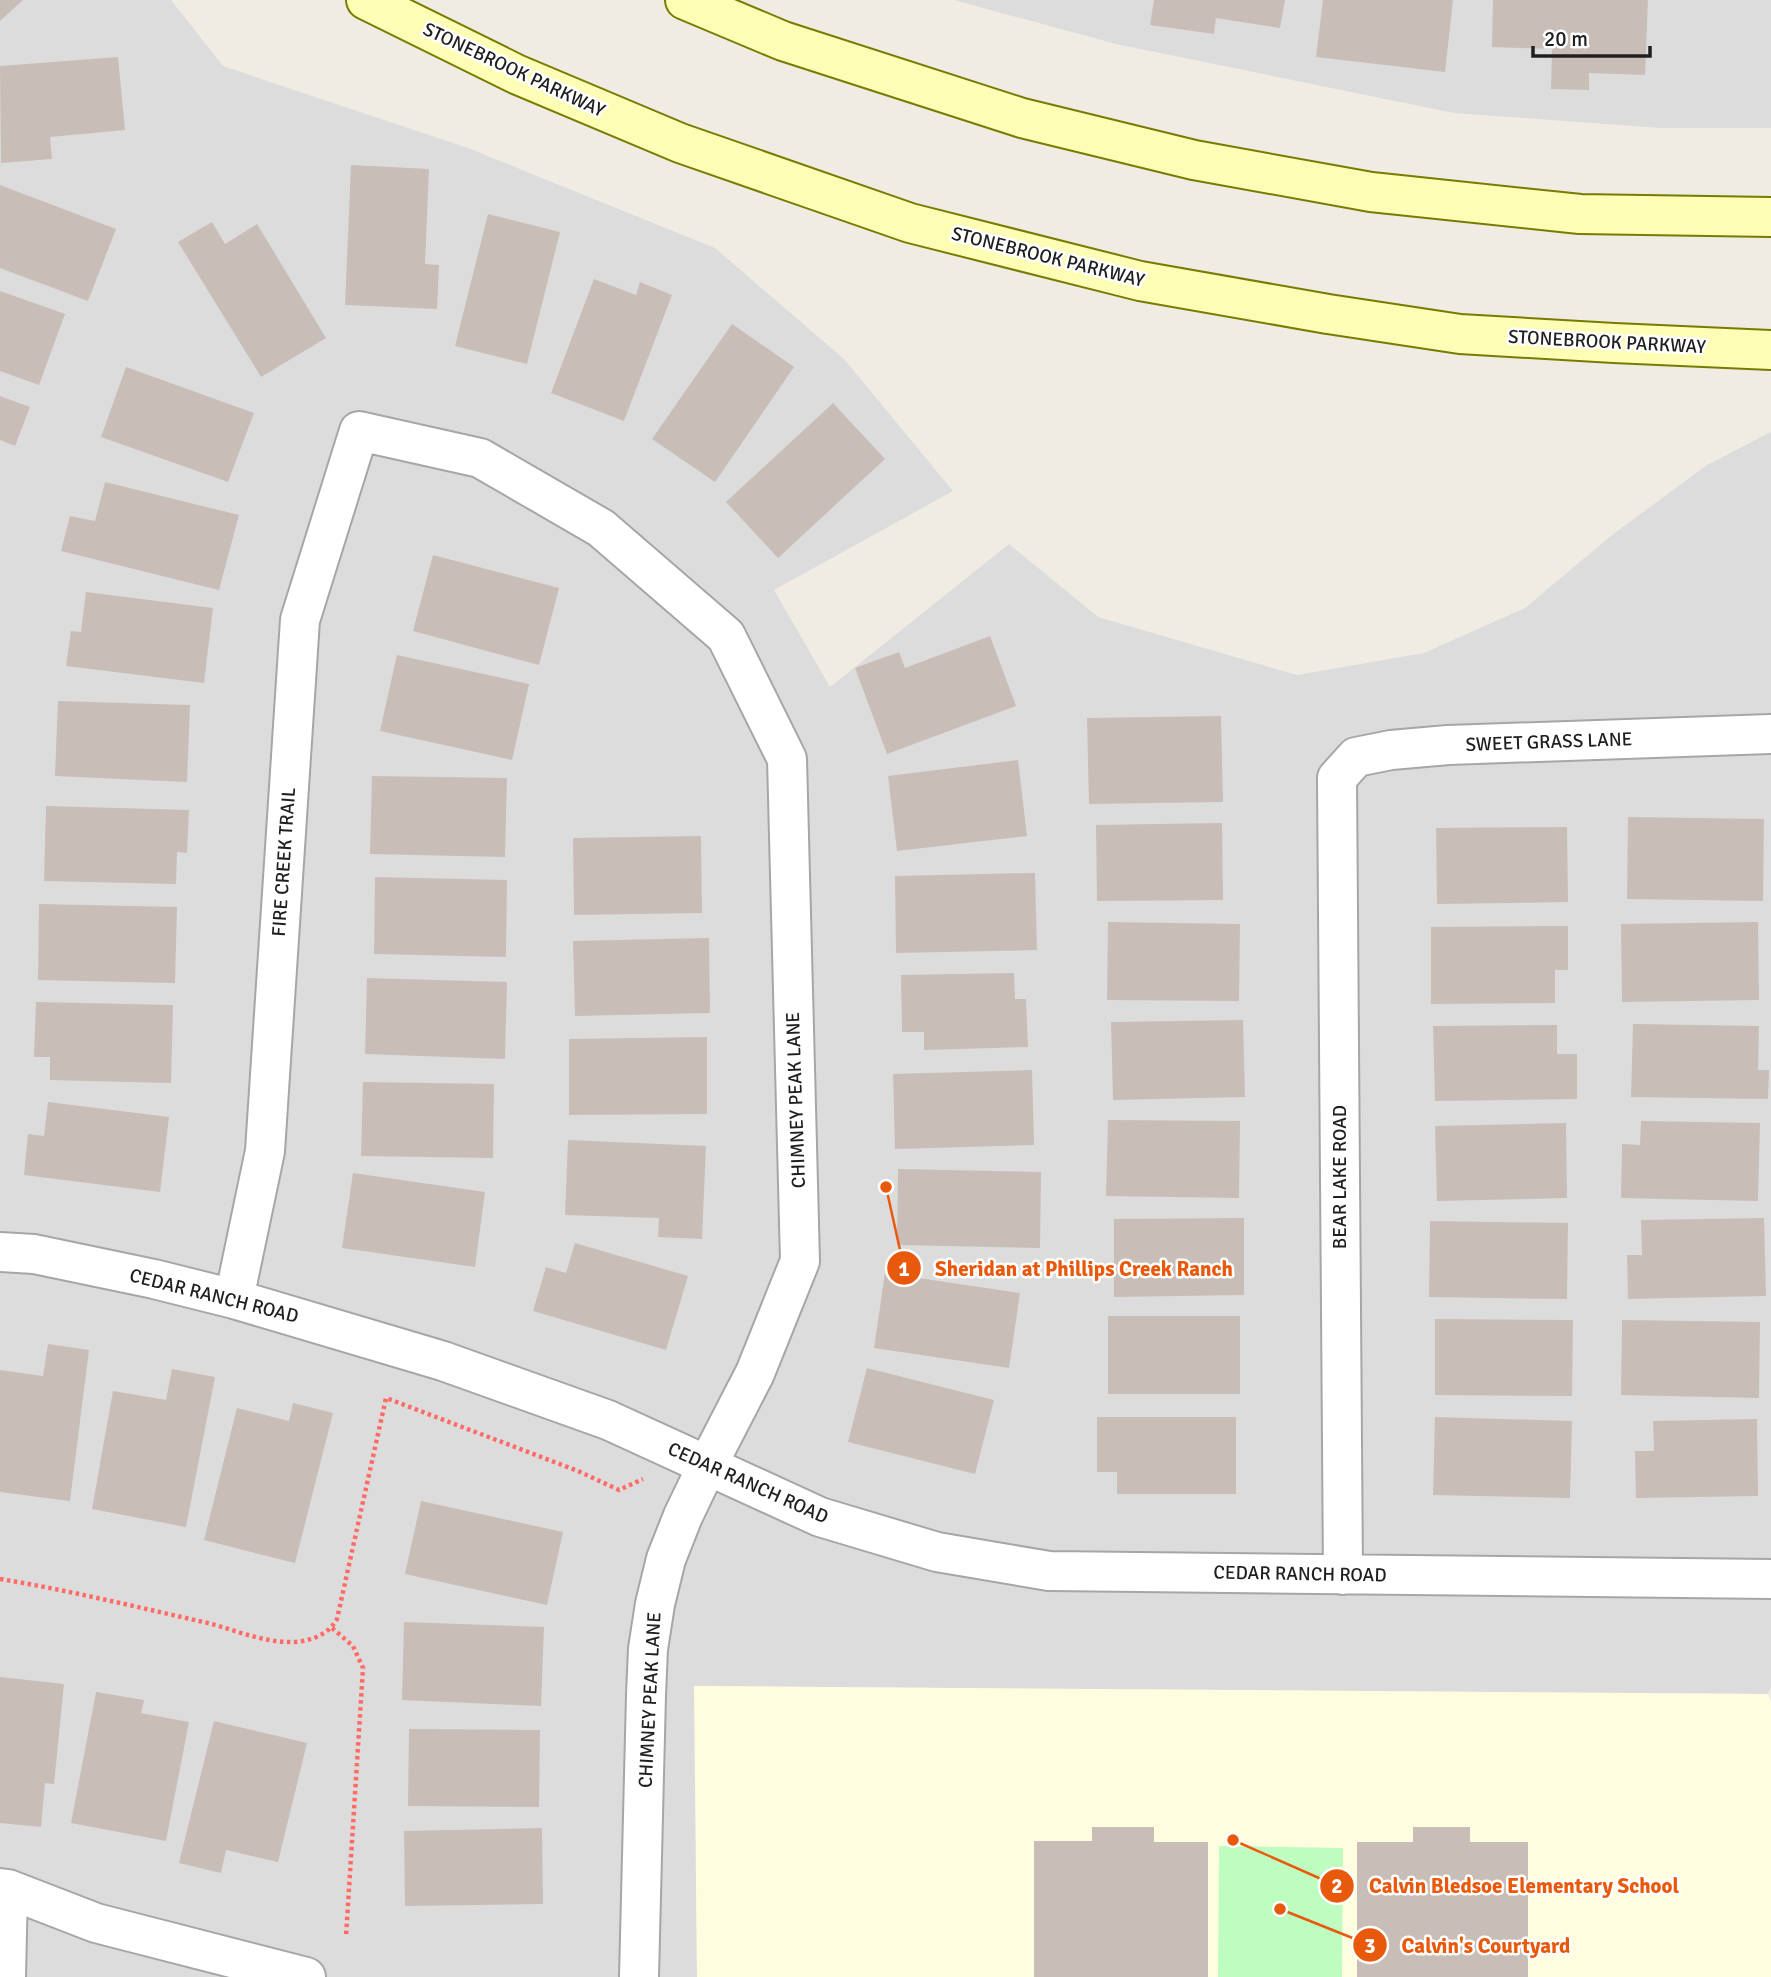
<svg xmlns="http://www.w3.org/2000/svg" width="1771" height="1977" font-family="Signika,sans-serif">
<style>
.residential{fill:#dddcdc}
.education{fill:#fffddf}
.park{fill:#befdbf}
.building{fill:#c9bdb7}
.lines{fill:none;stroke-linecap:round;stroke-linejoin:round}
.street-casing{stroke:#a6a6a6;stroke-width:42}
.secondary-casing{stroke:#777c00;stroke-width:42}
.path{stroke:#ff6c67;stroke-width:4.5;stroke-dasharray:3.5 3.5;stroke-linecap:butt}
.street{stroke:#fff;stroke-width:38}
.secondary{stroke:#fefdb5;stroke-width:38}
.labels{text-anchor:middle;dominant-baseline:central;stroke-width:5;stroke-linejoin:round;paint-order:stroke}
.street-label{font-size:19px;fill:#1f1f1f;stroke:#fff}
.leader{fill:none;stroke:#e8590c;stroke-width:2.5}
.callout-dot{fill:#e8590c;stroke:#fff;stroke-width:2.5}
.mark-label{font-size:21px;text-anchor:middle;font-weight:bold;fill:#fff}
.callout-label{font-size:21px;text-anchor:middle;font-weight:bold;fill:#e8590c;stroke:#fff;stroke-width:5;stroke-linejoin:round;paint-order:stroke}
</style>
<rect width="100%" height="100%" fill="#f0ece4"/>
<path class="residential" d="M0,0h171l52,66 245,82 247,100 129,111 109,132 -179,99 56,97 179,-143 89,73 199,58 127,-22 101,-45 87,-73 95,-70 64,-33v1255l-3,7 -1073,-8 2,291h-697z
M954,0h817v128h-111l-206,-15 -338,-69z"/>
<path class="education" d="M694,1686l1074,8 3,9v274h-1074z"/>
<path class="park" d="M1219,1846l124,2 -1,129h-124z"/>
<path class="building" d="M0,0h23l-23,21z
M1154,0h131l-5,28 -64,-10 -2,16 -64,-9z
M1323,0h130l-8,72 -129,-15z
M1493,0h155l-3,75 -56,-2v17l-38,-1 1,-40 -60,-2z
M118,57l7,73 -75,7 2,22 -51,4 -1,-97z
M351,165l78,4 -4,95 14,1 -2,44 -92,-4z
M0,185l116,44 -28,72 -88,-33z
M488,214l72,18 -33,132 -72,-18z
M212,222l13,22 32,-20 69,114 -65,39 -83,-135z
M594,279l42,16 4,-13 32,13 -48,126 -73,-28z
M0,291l65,23 -26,71 -39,-14z
M732,324l62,43 -79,115 -63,-43z
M126,367l128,46 -26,69 -127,-45z
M0,396l30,11 -15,39 -15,-6z
M833,403l52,56 -107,99 -52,-56z
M105,482l134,33 -20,75 -158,-39 9,-35 25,5z
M433,555l126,33 -20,77 -126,-34z
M86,592l127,16 -9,75 -138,-17 5,-35 10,1z
M990,636l26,70 -129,48 -32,-86 44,-16 6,16z
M397,655l132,29 -17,76 -132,-29z
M58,701l132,4 -3,77 -132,-6z
M1221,716l2,86 -134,2 -2,-86z
M1018,760l9,76 -130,15 -9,-75z
M372,776l135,2 -2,79 -135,-3z
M46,806l143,4 -2,43 -10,-1 -1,32 -132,-3z
M1628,817l136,2 -1,82 -136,-2z
M1222,823l1,77 -126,1 -1,-76z
M1567,827l1,75 -131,2 -1,-76z
M701,836l1,77 -128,2 -1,-77z
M1035,873l2,77 -141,3 -1,-77z
M375,877l132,3 -1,77 -132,-3z
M39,904l138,3 -2,76 -137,-3z
M1108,922l132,2 -1,77 -132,-1z
M1758,922l1,78 -137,2 -1,-78z
M1568,926v44h-13v33l-124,1v-77z
M709,938l1,75 -135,3 -2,-75z
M1014,973l1,26h11l2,48 -104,3v-18h-22l-1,-57z
M367,978l140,4 -2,77 -140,-5z
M36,1002l137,3 -2,78 -121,-3v-23h-16z
M1243,1020l2,77 -132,3 -2,-78z
M1633,1024l126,2 -1,44h11l-1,29 -137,-2z
M1557,1025v29h20v45l-142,2 -2,-75z
M707,1037v77l-138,1v-76z
M1032,1070l2,75 -139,4 -2,-75z
M363,1082l131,2 -1,74 -132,-2z
M48,1102l121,15 -9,75 -136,-17 4,-41 16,2z
M1108,1120l132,1 -1,77 -133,-2z
M1641,1121l119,2 -2,78 -137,-3 1,-54 18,1z
M1566,1123l1,75 -130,3 -2,-75z
M568,1140l138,6 -4,93 -44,-2 1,-19 -94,-3z
M898,1169l143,3 -1,76 -143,-3z
M353,1173l132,19 -10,75 -133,-19z
M1244,1218v77l-130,2v-78z
M1764,1218l2,78 -138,3 -1,-44h15l-1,-35z
M1430,1221l138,2 -1,76 -138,-2z
M575,1243l113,33 -22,74 -133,-39 13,-44 20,6z
M885,1273l135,20 -11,75 -135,-20z
M1108,1316h132v78h-132z
M1435,1319l138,1 -1,76 -137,-1z
M1622,1320l138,2 -1,76 -138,-3z
M48,1344l41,6 -19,151 -70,-9v-122l43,6z
M867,1368l127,32 -19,74 -127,-32z
M172,1369l43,8 -29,150 -94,-18 21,-118 53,9z
M293,1403l40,10 -38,150 -91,-23 33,-132 52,13z
M1097,1417h139v77h-119v-22h-20z
M1435,1417l137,4 -2,77 -137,-3z
M1757,1419l1,77 -122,2 -1,-47h19l-1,-30z
M421,1501l142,31 -16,73 -142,-31z
M404,1622l140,5 -3,79 -139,-6z
M0,1677l64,7 -10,100 -9,-1 -4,44 -41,-4z
M96,1692l48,8 -3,13 48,9 -23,119 -95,-18z
M214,1721l93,22 -29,119 -52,-12 -5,23 -42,-10z
M409,1729l131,1 -1,77 -131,-1z
M1092,1827h62v15h54v135h-174v-136h58z
M1413,1827h57v15h58v135h-171v-135h56z
M542,1828l1,76 -138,2 -1,-75z"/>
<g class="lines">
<g class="street-casing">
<path id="street" d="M0,1252l34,2 120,25 80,20 209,62 165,59 212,97 117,35 112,19 722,8
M234,1299l31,-148 35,-531 59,-189 121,27 121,70 125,108 61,123 13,502 -45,112 -48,93 -24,50 -17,43 -11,45 -7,45 -2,46 -7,282
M1343,1575l-6,-797 19,-21 35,-7 57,-5 323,-11
M0,1888l8,1 88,34 210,54
M6,1977l2,-88"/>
</g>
<g class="secondary-casing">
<path id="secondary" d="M366,0l150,74 164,69 230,80 230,58 188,33 132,20 154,9 157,7
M685,0l98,41 239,77 172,42 177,32 209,22 191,3"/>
</g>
<path class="path" d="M0,1579c67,11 133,27 199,42 29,6 58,20 88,21 19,1 41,-6 50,-23l49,-221 192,73 41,19 24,-11
M332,1628l21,18 10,22 -17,268"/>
<use href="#street" class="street"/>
<use href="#secondary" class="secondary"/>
</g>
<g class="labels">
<g class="street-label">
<text transform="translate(514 70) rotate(25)">STONEBROOK PARKWAY</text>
<text transform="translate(1048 257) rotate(14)">STONEBROOK PARKWAY</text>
<text transform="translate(1607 342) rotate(3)">STONEBROOK PARKWAY</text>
<text transform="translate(1549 742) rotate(-2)">SWEET GRASS LANE</text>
<text transform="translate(284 862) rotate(-86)">FIRE CREEK TRAIL</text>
<text transform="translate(796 1100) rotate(-92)">CHIMNEY PEAK LANE</text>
<text transform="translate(1340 1177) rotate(-90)">BEAR LAKE ROAD</text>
<text transform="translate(214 1296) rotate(14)">CEDAR RANCH ROAD</text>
<text transform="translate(748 1483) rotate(24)">CEDAR RANCH ROAD</text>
<text transform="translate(1300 1574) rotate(1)">CEDAR RANCH ROAD</text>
<text transform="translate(650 1700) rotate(-87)">CHIMNEY PEAK LANE</text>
</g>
</g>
<path class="leader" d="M886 1187L904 1268M1233 1840L1337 1886M1280 1909L1370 1945"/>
<g class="callout-dot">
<circle cx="886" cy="1187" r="7"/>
<circle cx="1233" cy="1840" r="7"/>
<circle cx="1280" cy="1909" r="7"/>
<circle cx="904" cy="1268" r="18"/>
<circle cx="1337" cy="1886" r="18"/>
<circle cx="1370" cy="1945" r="18"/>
</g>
<g class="mark-label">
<text x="904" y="1276">1</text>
<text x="1337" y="1893">2</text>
<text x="1370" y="1953">3</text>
</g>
<g class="callout-label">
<text x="1084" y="1276">Sheridan at Phillips Creek Ranch</text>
<text x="1524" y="1893">Calvin Bledsoe Elementary School</text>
<text x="1486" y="1953">Calvin's Courtyard</text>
</g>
<path d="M1533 46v10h117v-10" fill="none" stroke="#1f1f1f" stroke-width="3.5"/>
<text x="1544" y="46" font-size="21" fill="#1f1f1f" stroke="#ffffff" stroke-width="5" paint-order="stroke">20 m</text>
</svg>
